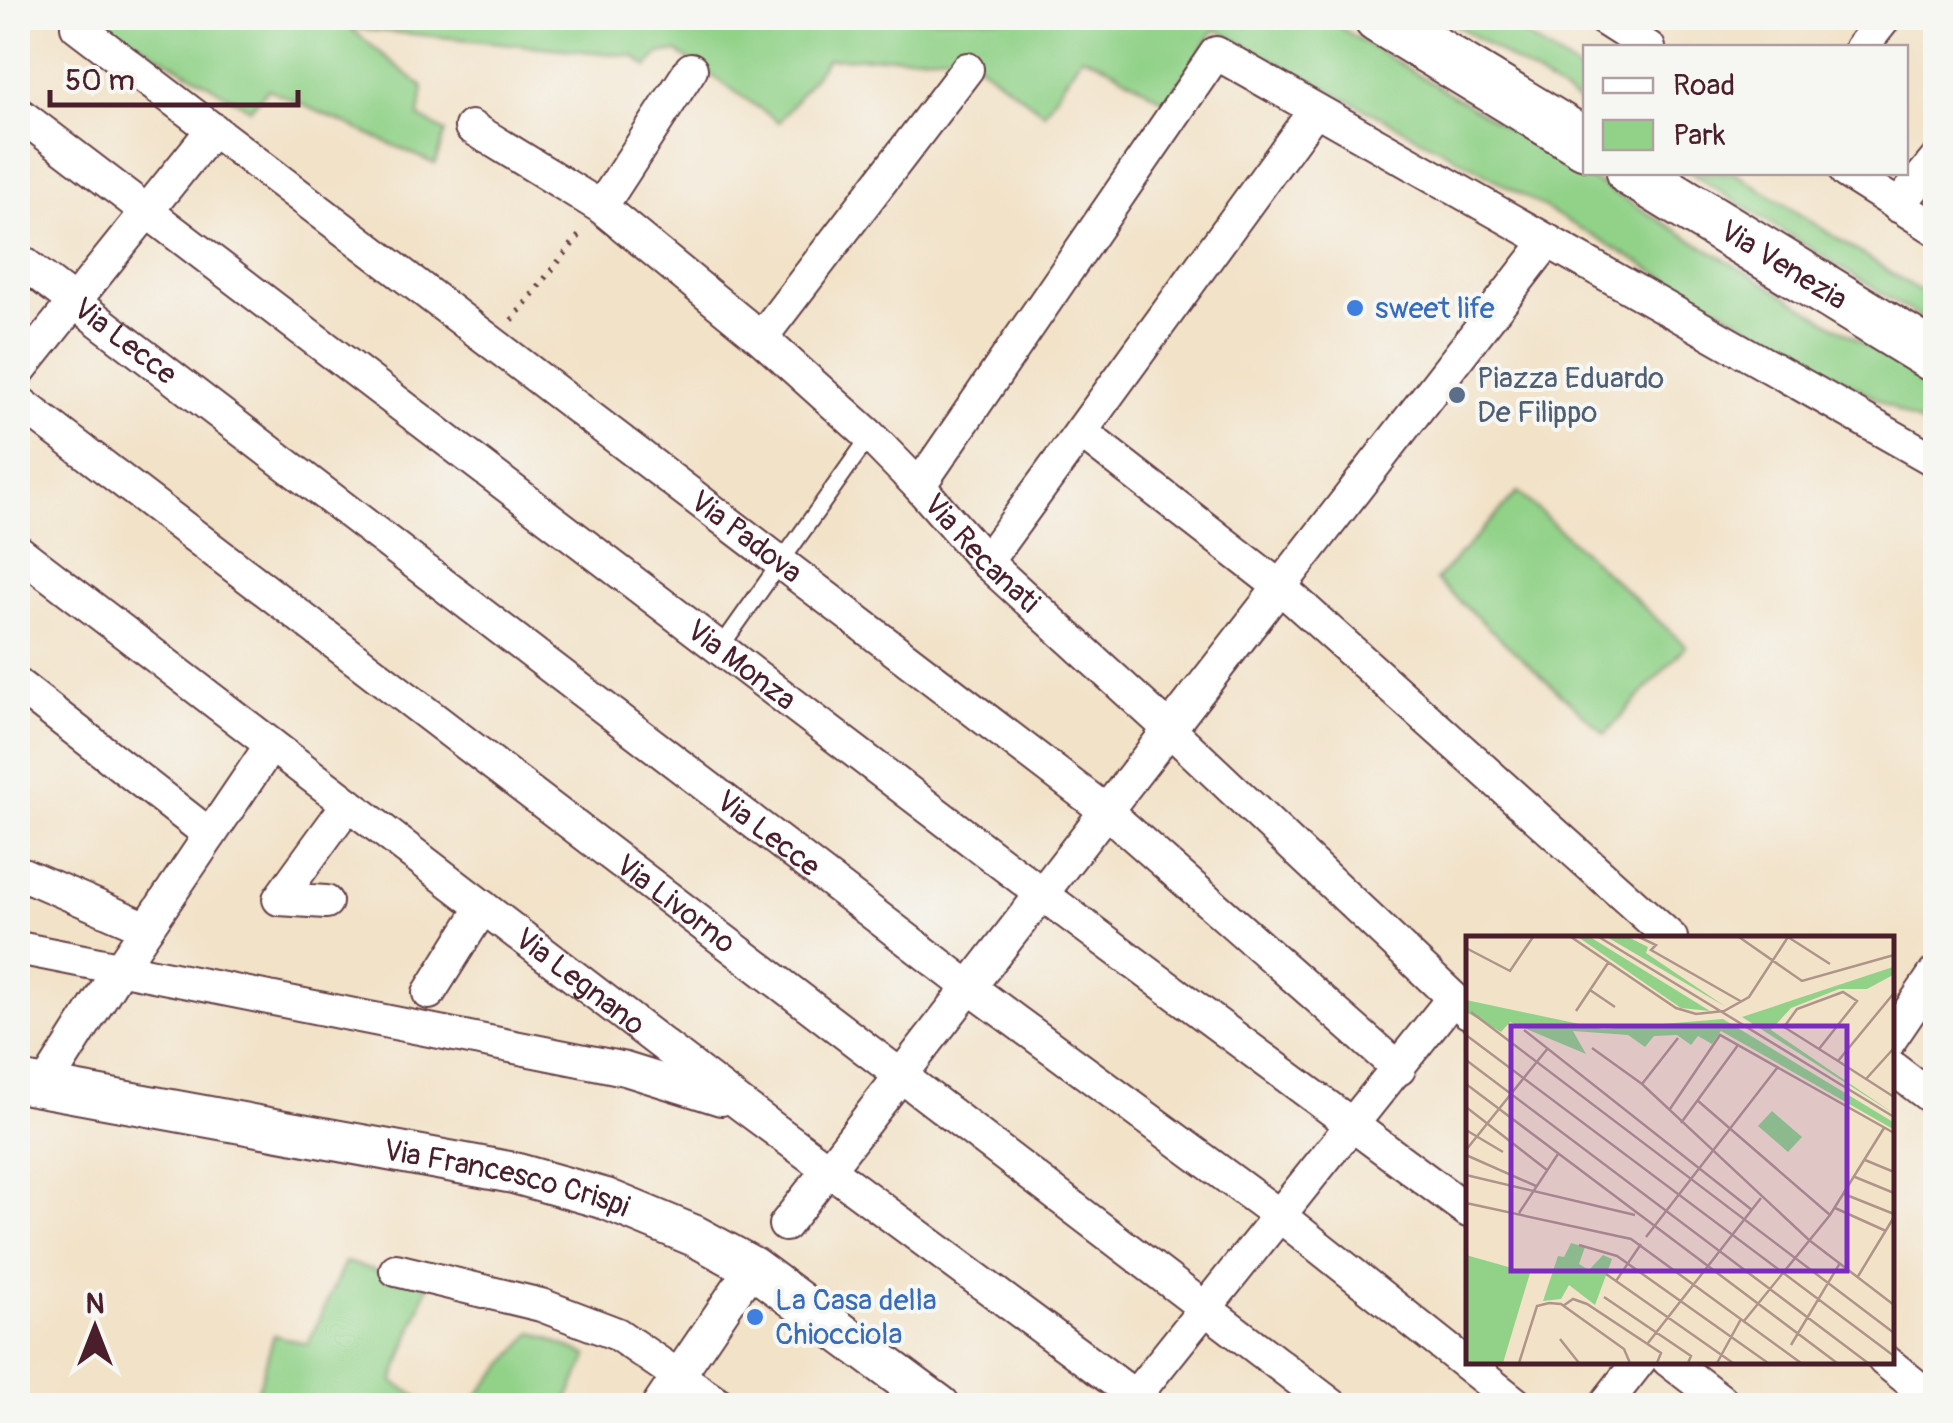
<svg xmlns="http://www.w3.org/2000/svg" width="1953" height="1423" font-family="Pangolin,sans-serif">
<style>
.green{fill:#91d288;stroke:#6e785a;stroke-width:2.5}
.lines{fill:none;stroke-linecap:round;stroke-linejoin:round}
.service-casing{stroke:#633c43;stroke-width:19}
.minor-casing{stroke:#633c43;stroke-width:36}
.tertiary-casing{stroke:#633c43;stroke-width:44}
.primary-casing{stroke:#633c43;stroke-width:54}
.path{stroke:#633c43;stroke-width:6;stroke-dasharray:2.5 8;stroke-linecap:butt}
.service{stroke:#fff;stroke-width:15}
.minor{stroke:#fff;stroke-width:32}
.tertiary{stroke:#fff;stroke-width:40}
.primary{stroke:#fff;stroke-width:50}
.shop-dot{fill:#3f7fe0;stroke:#f6f6f2;stroke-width:4}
.service-dot{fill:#5c6f8a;stroke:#f6f6f2;stroke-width:4}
.labels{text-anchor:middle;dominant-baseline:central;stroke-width:8;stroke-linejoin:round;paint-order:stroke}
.street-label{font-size:30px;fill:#4a1f2b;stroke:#f6f6f2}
.shop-label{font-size:30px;fill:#366cbe;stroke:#f6f6f2;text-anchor:start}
.service-label{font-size:30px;fill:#4e5e75;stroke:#f6f6f2;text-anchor:start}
.inset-road{fill:none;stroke:#af9489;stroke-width:2.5}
.view{fill:#7b2cbf;fill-opacity:0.15;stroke:#7b2cbf;stroke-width:5}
.inset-edge{fill:none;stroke:#4a1f2b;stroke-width:5}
</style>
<rect width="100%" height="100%" fill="#f6f6f2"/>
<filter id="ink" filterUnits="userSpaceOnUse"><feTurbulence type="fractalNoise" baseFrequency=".01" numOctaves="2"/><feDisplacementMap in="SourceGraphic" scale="20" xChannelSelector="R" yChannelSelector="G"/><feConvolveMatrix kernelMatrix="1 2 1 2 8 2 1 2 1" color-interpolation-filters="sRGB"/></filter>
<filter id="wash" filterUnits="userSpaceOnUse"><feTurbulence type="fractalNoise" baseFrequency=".0048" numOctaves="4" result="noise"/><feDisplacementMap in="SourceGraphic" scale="40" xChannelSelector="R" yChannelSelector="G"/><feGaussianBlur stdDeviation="2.25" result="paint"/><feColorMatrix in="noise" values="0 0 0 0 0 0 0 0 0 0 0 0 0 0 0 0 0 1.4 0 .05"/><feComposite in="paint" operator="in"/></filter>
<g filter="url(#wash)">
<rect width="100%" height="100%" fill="#f2e2c8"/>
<path class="green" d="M96,18h1228l611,368v46l-474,-272 -246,-131 -48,73 -68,-40 -18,-6 -37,57 -79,-59 -138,5 -48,63 -101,-70 -19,1 -12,14 -13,-11 -284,-28 73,59 -4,30 26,15 -10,32 -167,-75 -18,20z
M1445,18h69l-5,7 76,50v31z
M1691,173h44l200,128v26z
M1518,492l168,154 -81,88 -169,-154z
M345,1262l83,23 -35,97 39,23 -179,1 21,-71 34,9z
M533,1332l55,24 -23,49h-96z"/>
</g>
<g filter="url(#ink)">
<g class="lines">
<g class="service-casing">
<path id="service" d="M720,648l150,-212"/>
</g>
<g class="minor-casing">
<g id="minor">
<path d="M1602,18l47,30"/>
<path id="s1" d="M77,26l1029,785 293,258"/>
<path d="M1861,48l24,-30"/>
<path id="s2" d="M18,113l1024,781 426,317"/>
<path id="s3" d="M471,127l130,80 160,131 109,98 49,50 67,76 183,167 299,283"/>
<path d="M1846,172l90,57"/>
<path d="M1898,206l38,-46"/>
<path d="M601,207l90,-138"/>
<path id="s4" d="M18,259l951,728 311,229 239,190"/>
<path d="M761,338l206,-269"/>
<path d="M18,372l195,-243"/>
<path id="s5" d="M18,401l1315,1005"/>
<path d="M1081,432l199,155 391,351"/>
<path d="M919,486l297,-433 720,408"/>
<path id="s6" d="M18,551l725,555 405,300"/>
<path d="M986,562l329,-452"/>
<path d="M18,685l192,150"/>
<path d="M18,872l129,56"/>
<path d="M326,902l-47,-3 69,-95"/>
<path d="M18,948l607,121 96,30"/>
<path d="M429,993l54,-86"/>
<path d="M1890,1040l46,-68"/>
<path d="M1890,1066l46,35"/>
<path d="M45,1086l75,-118 151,-223"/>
<path d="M785,1225l763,-984"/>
<path d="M396,1270l145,35 76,29 105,72"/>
<path d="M1668,1360l60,46"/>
<path d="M1884,1360l52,42"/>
<path d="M658,1406l94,-139"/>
<path d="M1127,1406l326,-408"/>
<path d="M1604,1406l36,-46"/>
</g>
</g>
<g class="tertiary-casing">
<g id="tertiary">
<path id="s7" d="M18,1082l496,91 92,26 89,37 57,31 188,139"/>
</g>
</g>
<g class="primary-casing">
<g id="primary">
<path d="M1379,18l207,126"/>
<path id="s8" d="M1632,172l304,186"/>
</g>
</g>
<path class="path" d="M512,320l70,-88"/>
<use href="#service" class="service"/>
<use href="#minor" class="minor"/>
<use href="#tertiary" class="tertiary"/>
<use href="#primary" class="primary"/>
</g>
</g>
<g class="shop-dot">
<circle cx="1355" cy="308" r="10"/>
<circle cx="755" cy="1317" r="10"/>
</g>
<circle class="service-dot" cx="1457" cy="395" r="10"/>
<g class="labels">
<g class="street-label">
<text stroke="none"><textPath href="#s8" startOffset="178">Via Venezia</textPath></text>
<text stroke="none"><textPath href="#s4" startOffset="135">Via Lecce</textPath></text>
<text stroke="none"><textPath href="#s1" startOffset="842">Via Padova</textPath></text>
<text stroke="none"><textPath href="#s3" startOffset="668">Via Recanati</textPath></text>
<text stroke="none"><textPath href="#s2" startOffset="910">Via Monza</textPath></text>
<text stroke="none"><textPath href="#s4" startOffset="945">Via Lecce</textPath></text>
<text stroke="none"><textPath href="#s5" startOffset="828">Via Livorno</textPath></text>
<text stroke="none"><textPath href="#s6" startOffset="708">Via Legnano</textPath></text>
<text stroke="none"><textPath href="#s7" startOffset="498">Via Francesco Crispi</textPath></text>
</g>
<g class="shop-label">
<text x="1375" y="308">sweet life</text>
<text x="775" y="1300">La Casa della<tspan x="775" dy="34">Chiocciola</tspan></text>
</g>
<g class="service-label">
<text x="1477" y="378">Piazza Eduardo<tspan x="1477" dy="34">De Filippo</tspan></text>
</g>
</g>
<g transform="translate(1466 936)">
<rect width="428" height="428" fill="#f2e2c8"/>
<path d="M112,1h12l120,74 -29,-3zM141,1h21l20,10 -2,6 80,54zM427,31v8l-26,14h-28l-48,19 -20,22 122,83 -151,-96zM0,64l137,29 120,-10 170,103v7l-172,-98 -9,13 -14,-8 -7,9 -14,-10 -23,1 -9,11 -17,-12 -55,-4 13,23 -76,-32 -9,10 -35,-20zM306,175l30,26 -14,15 -30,-26zM105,307l14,4 -6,17 10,6 14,-15 9,4 -17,46 -26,-20 -8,14 -18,2 15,-45 6,1zM0,319l64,18 -27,90h-37z" fill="#91d288"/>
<path class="inset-road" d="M105,1l105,71 20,6 28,-3 25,-14 39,-60M133,1l295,180M173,1l17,8 -5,5 91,52M273,1l63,44 92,-26M322,1l42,27M0,12l44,23 23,-34M124,54l25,17M110,75l32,-48M5,76l423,321M58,94l228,180M0,99l428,321M126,112l50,36 167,156 85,65M353,113l38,-48 -14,-9 -46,17 -13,18 35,22 19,12 56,36M0,124l402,303M372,125l56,-68M400,143l28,-31M0,148l371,279M176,148l36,-46M231,164l133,115M0,171l81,63M204,173l50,-74 174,98M215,187l57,-78M0,194l37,22M0,214l82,-102M0,219l70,31M399,224l29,12M0,239l169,40M389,241l39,16M378,258l50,20M0,267l165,36 170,124M369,272l51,23M53,277l39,-59M180,301l131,-169M113,309l38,11 151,107M140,338l127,89M391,342l37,-61M150,345l25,-37M138,361l87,59 -3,7M97,370l10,-7 14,5 74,49 -4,10M278,385l86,-106 54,-87M94,403l19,24M182,407l113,-145M325,409l49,-82M53,427l18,-57 12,-3 12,1 63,45 6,14M251,427l24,-44"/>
<path class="view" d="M45,90h336v245h-336z"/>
<rect width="428" height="428" class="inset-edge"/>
</g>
<rect width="1953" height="1423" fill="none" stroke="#f6f6f2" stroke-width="60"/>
<rect x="1583" y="45" width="325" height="130" fill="#f6f6f2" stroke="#b1a0a2" stroke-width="2.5"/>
<rect x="1603" y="78" width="50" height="15" fill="#ffffff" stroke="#b1a0a2" stroke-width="2.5"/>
<text x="1673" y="95" font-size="30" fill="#4a1f2b">Road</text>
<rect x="1603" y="120" width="50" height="30" fill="#91d288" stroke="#b1a0a2" stroke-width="2.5"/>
<text x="1673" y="145" font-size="30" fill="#4a1f2b">Park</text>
<g transform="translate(95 1328)" stroke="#f6f6f2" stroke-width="8" paint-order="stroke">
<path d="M0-8L18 38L0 25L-18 38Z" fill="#4a1f2b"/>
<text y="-15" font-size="28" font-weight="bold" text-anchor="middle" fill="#4a1f2b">N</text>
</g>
<path d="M50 90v15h248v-15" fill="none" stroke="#4a1f2b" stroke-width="5"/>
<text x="65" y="90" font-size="30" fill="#4a1f2b" stroke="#f6f6f2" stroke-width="8" paint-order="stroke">50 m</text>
</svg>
